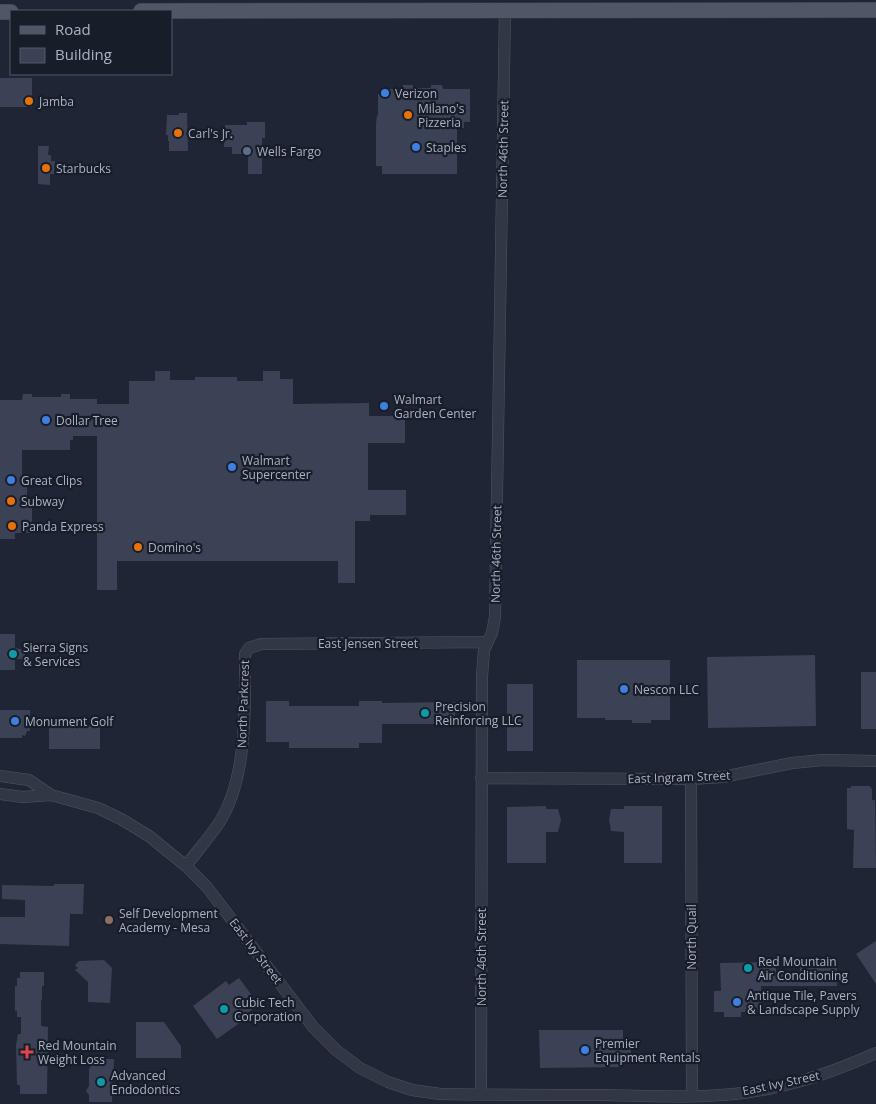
<svg xmlns="http://www.w3.org/2000/svg" width="876" height="1104" font-family="'Open Sans',sans-serif">
<style>
.building{fill:#3b4256}
.lines{fill:none;stroke-linecap:round;stroke-linejoin:round}
.minor-casing{stroke:#505464;stroke-width:12}
.major-casing{stroke:#3c404f;stroke-width:16}
.minor{stroke:#323745;stroke-width:11}
.major{stroke:#505666;stroke-width:15}
.shop-dot{fill:#3f7fe0;stroke:#181d2a;stroke-width:2}
.food-dot{fill:#e8710a;stroke:#181d2a;stroke-width:2}
.service-dot{fill:#5c6f8a;stroke:#181d2a;stroke-width:2}
.culture-dot{fill:#0f9aa8;stroke:#181d2a;stroke-width:2}
.education-dot{fill:#8d6e63;stroke:#181d2a;stroke-width:2}
.health-dot{fill:#e0444e;stroke:#181d2a;stroke-width:2}
.labels{text-anchor:middle;dominant-baseline:central;stroke-width:4.5;stroke-linejoin:round;paint-order:stroke}
.poi-label{font-size:12px;fill:#acb1c3;stroke:#181d2a;text-anchor:start}
.street-label{font-size:12px;fill:#acb1c3;stroke:#181d2a}
</style>
<rect width="100%" height="100%" fill="#1f2535"/>
<path class="building" d="M0,78h32v29h-32z
M403,85h10v3h18v-3h11l1,4h27v33h-6v6h-7v46h-75v-8h-6v-42l1,-9h1v-21h4v-5h20z
M179,113h8l1,38h-19v-10h-1v-6h-2l1,-20h12z
M247,122h18v16h-3v36h-14v-20h-16v-7h-8l1,-22h22z
M38,146h11l-1,9h3v6h4l-1,13h-4v11l-12,-1z
M155,371h15v9h25v-3h42v4h26v-10h17v8h13v25l76,-1v13h36v27h-37v47h38v25h-36v6h-15v62h-17v-22h-221v29h-20v-154h-24v4h-3v10h-48v28h5v29h5v26h-17v6h-15v-139h22l1,-6h9v3h29v-3h9v5h27v5h32v-23h26z
M0,634h15v14l10,2v9h-10v11h-15z
M815,655l1,71 -108,2 -1,-71z
M577,660h93v60h-19v3h-19v-3h-27v-2h-28z
M861,672h15v57h-15z
M507,684h26v67h-26z
M266,701h23v5h70v-5h23v2l73,-1v22h-73v19h-23v5h-70v-6h-23z
M0,710h30v21h-3l-2,5 -3,-1v3h-22z
M49,725h51v24h-51z
M851,786h19l2,3v11h3l1,68h-23l1,-38 -7,-1v-41h4z
M546,806v3h12l3,11 -3,12h-12v31h-39v-56z
M624,806h38v57h-38v-31l-13,-1 -2,-11 2,-11h13z
M54,884h30l-1,30h-13l-1,32 -69,-2v-27h25v-17l-23,-1v-14l52,1z
M876,941v43l-20,-30z
M104,960l8,8 -2,35 -22,-1v-20l-13,-12 3,-2 -3,-3 4,-4z
M776,962v12h24v-12h37v24h-76v26h-20v5h-17v-5h-10v-21h7l-1,-28z
M20,972h24v14h-2v14h-1v26l7,1 -1,67h-27v-9h-3l-1,-40 2,-11h3v-17h-4v-6h-2v-25h2v-8h3z
M239,978l20,27 -10,7 2,3 -34,24 -24,-33 33,-25 3,4z
M136,1022h28l17,24v12h-45z
M539,1030h84v12h8v16h-8v9l-83,1z
M92,1059h22l-2,43h-23v-7l-3,-4 3,-5v-17l3,-5z"/>
<g class="lines">
<g class="minor-casing">
<path id="minor" d="M0,776l29,4 22,15 47,13 23,11 28,17 37,30 21,21 106,140 23,23 24,18 28,14 24,8 28,4c54,1 108,1 163,1 48,1 99,4 147,-3 44,-6 86,-21 126,-39
M481,778l210,1 32,-2 69,-14 31,-3 53,1
M691,779l1,317
M0,794l23,3 28,-2
M186,866c11,-15 23,-28 33,-43 28,-44 26,-112 26,-162v-7l4,-6 12,-4 226,-2
M481,1095l1,-419 2,-26 8,-17 3,-16 10,-606"/>
</g>
<g class="major-casing">
<path id="major" d="M141,11l735,-1
M0,12h11"/>
</g>
<use href="#minor" class="minor"/>
<use href="#major" class="major"/>
</g>
<g class="shop-dot">
<circle cx="385" cy="93" r="5"/>
<circle cx="416" cy="147" r="5"/>
<circle cx="384" cy="406" r="5"/>
<circle cx="46" cy="420" r="5"/>
<circle cx="232" cy="467" r="5"/>
<circle cx="11" cy="480" r="5"/>
<circle cx="624" cy="689" r="5"/>
<circle cx="15" cy="721" r="5"/>
<circle cx="737" cy="1002" r="5"/>
<circle cx="585" cy="1050" r="5"/>
</g>
<g class="food-dot">
<circle cx="29" cy="101" r="5"/>
<circle cx="408" cy="115" r="5"/>
<circle cx="178" cy="133" r="5"/>
<circle cx="46" cy="168" r="5"/>
<circle cx="11" cy="501" r="5"/>
<circle cx="12" cy="526" r="5"/>
<circle cx="138" cy="547" r="5"/>
</g>
<circle class="service-dot" cx="247" cy="151" r="5"/>
<g class="culture-dot">
<circle cx="13" cy="654" r="5"/>
<circle cx="425" cy="713" r="5"/>
<circle cx="748" cy="968" r="5"/>
<circle cx="224" cy="1009" r="5"/>
<circle cx="101" cy="1082" r="5"/>
</g>
<circle class="education-dot" cx="109" cy="920" r="5"/>
<path class="health-dot" d="M24.5 1044.5h5v5h5v5h-5v5h-5v-5h-5v-5h5z"/>
<g class="labels">
<g class="poi-label">
<text x="395" y="93">Verizon</text>
<text x="39" y="101">Jamba</text>
<text x="418" y="108">Milano's<tspan x="418" dy="14">Pizzeria</tspan></text>
<text x="188" y="133">Carl's Jr.</text>
<text x="426" y="147">Staples</text>
<text x="257" y="151">Wells Fargo</text>
<text x="56" y="168">Starbucks</text>
<text x="394" y="399">Walmart<tspan x="394" dy="14">Garden Center</tspan></text>
<text x="56" y="420">Dollar Tree</text>
<text x="242" y="460">Walmart<tspan x="242" dy="14">Supercenter</tspan></text>
<text x="21" y="480">Great Clips</text>
<text x="21" y="501">Subway</text>
<text x="22" y="526">Panda Express</text>
<text x="148" y="547">Domino's</text>
<text x="23" y="647">Sierra Signs<tspan x="23" dy="14">&amp; Services</tspan></text>
<text x="634" y="689">Nescon LLC</text>
<text x="435" y="706">Precision<tspan x="435" dy="14">Reinforcing LLC</tspan></text>
<text x="25" y="721">Monument Golf</text>
<text x="119" y="913">Self Development<tspan x="119" dy="14">Academy - Mesa</tspan></text>
<text x="758" y="961">Red Mountain<tspan x="758" dy="14">Air Conditioning</tspan></text>
<text x="747" y="995">Antique Tile, Pavers<tspan x="747" dy="14">&amp; Landscape Supply</tspan></text>
<text x="234" y="1002">Cubic Tech<tspan x="234" dy="14">Corporation</tspan></text>
<text x="595" y="1043">Premier<tspan x="595" dy="14">Equipment Rentals</tspan></text>
<text x="38" y="1045">Red Mountain<tspan x="38" dy="14">Weight Loss</tspan></text>
<text x="111" y="1075">Advanced<tspan x="111" dy="14">Endodontics</tspan></text>
</g>
<g class="street-label">
<text transform="translate(503 149) rotate(-89)">North 46th Street</text>
<text transform="translate(496 554) rotate(-89)">North 46th Street</text>
<text x="368" y="643">East Jensen Street</text>
<text transform="translate(243 704) rotate(-88)">North Parkcrest</text>
<text transform="translate(679 777) rotate(-2)">East Ingram Street</text>
<text transform="translate(691 937) rotate(-90)">North Quail</text>
<text transform="translate(256 951) rotate(53)">East Ivy Street</text>
<text transform="translate(481 957) rotate(-90)">North 46th Street</text>
<text transform="translate(781 1083) rotate(-12)">East Ivy Street</text>
</g>
</g>
<rect x="10" y="10" width="162" height="65" fill="#181d2a" stroke="#535867"/>
<rect x="20" y="26" width="25" height="8" fill="#505666" stroke="#535867"/>
<text x="55" y="35" font-size="15" fill="#acb1c3">Road</text>
<rect x="20" y="48" width="25" height="15" fill="#3b4256" stroke="#535867"/>
<text x="55" y="60" font-size="15" fill="#acb1c3">Building</text>
</svg>
